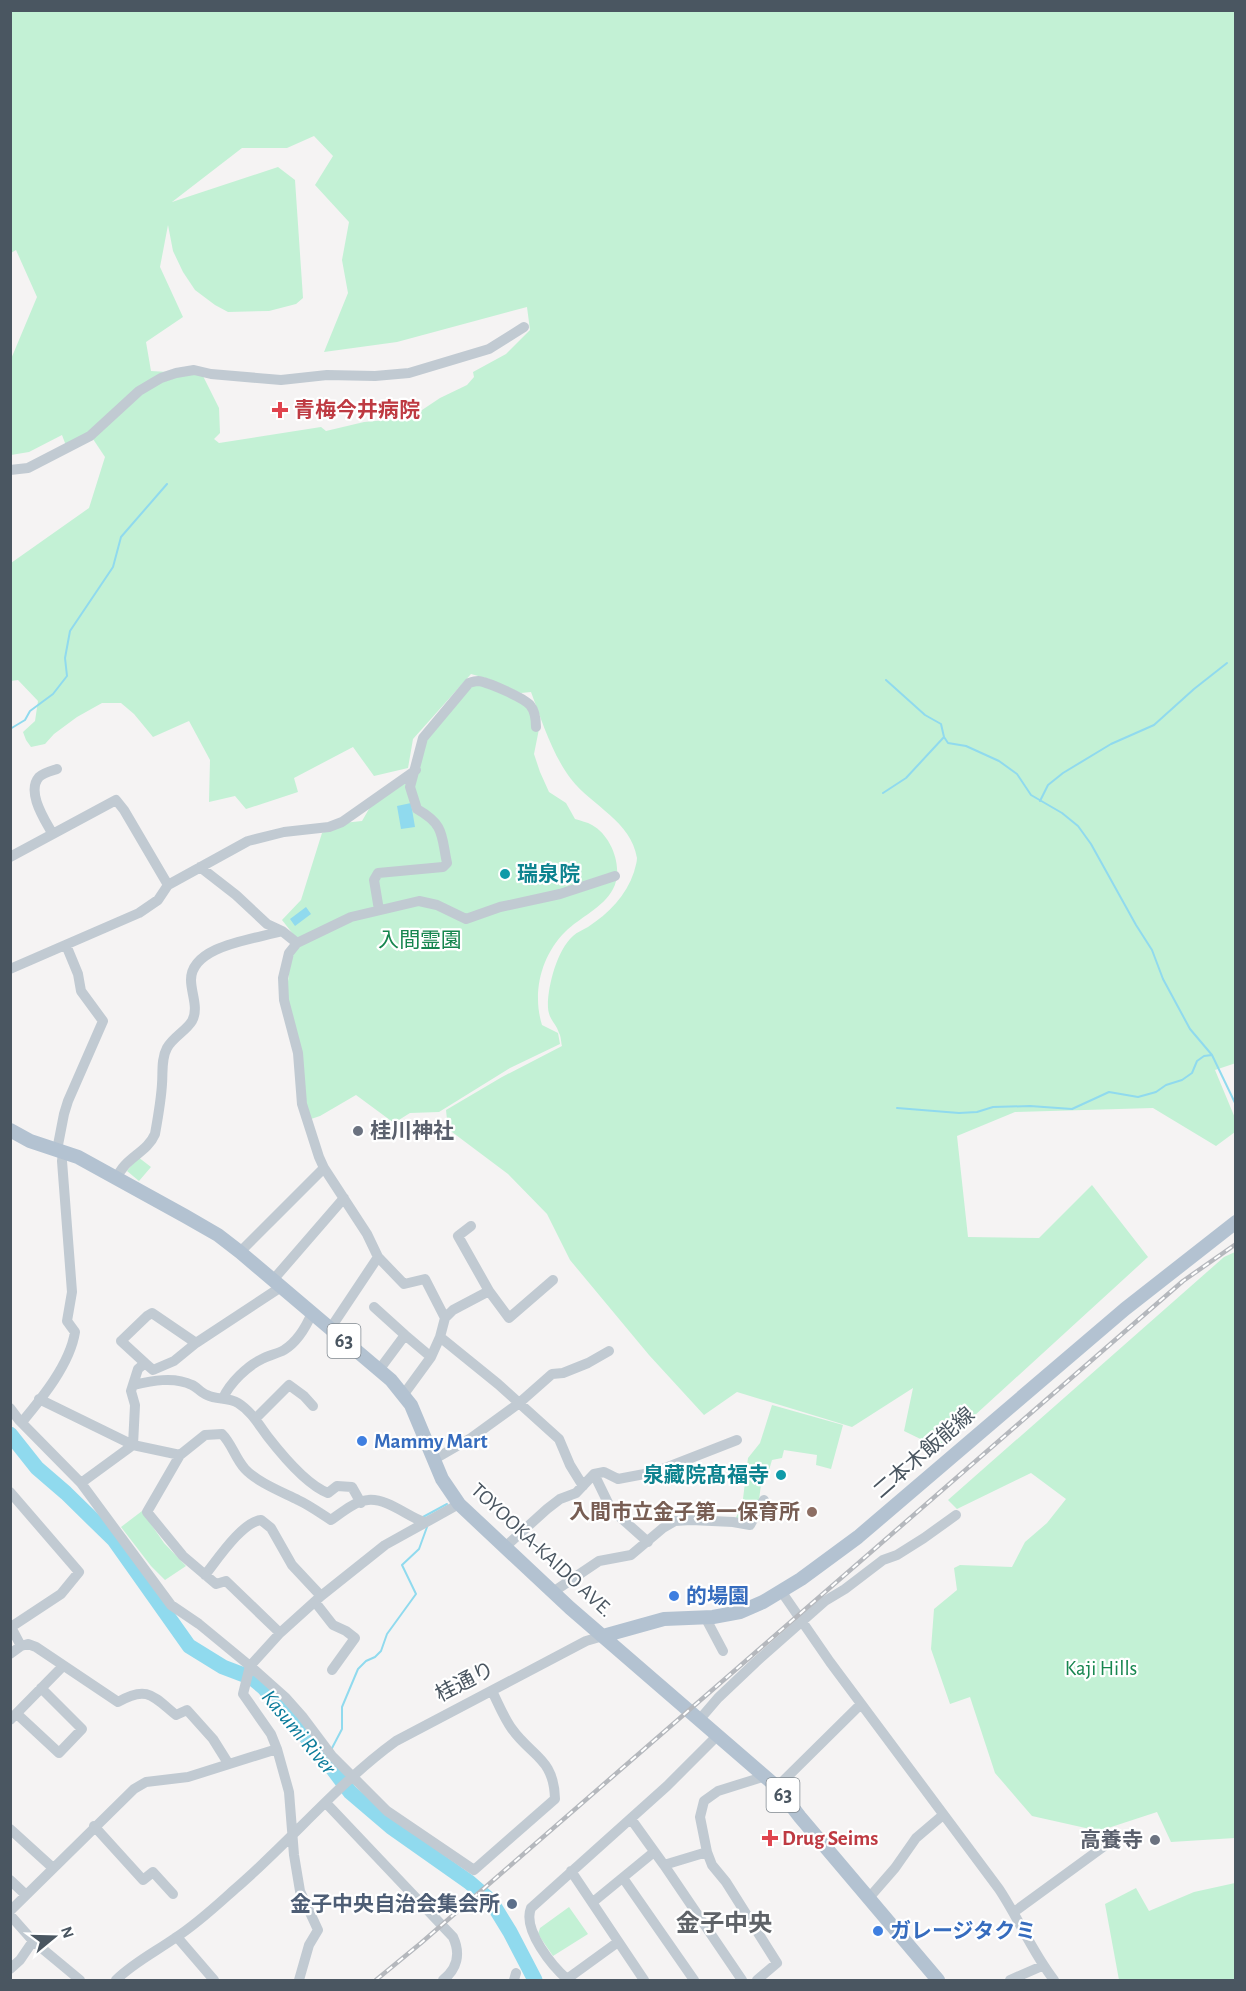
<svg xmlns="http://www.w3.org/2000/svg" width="1246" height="1991" font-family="'Alegreya Sans','Noto Sans JP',sans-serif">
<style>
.green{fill:#c3f1d5;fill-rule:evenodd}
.water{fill:#90daee}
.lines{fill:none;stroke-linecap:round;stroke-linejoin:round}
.stream{stroke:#90daee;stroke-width:2}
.river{stroke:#90daee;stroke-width:15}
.minor{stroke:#c1cad2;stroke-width:10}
.major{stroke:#b3c2d1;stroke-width:14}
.rail-casing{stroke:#b5b8bd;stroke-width:4.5}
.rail{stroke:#fff;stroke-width:2;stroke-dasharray:7;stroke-linecap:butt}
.health-dot{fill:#e0444e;stroke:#fff;stroke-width:2}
.culture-dot{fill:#0f9aa8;stroke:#fff;stroke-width:2}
.worship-dot{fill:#6b7280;stroke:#fff;stroke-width:2}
.shop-dot{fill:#3f7fe0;stroke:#fff;stroke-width:2}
.education-dot{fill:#8d6e63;stroke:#fff;stroke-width:2}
.service-dot{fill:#5c6f8a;stroke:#fff;stroke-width:2}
.labels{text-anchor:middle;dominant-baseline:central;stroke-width:4.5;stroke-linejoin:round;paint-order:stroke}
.shield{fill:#fff;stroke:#808990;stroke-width:1.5}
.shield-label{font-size:20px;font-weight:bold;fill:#4a5661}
.health-label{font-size:21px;font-weight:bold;fill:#be3a42;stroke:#fff;text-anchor:start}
.culture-label{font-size:21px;font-weight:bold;fill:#0d838f;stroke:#fff;text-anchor:start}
.park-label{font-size:21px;fill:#17864f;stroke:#fff}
.worship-label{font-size:21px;font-weight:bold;fill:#5b616d;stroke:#fff;text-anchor:start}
.shop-label{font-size:21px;font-weight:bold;fill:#366cbe;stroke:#fff;text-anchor:start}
.street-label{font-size:21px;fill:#4a5661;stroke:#fff}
.education-label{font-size:21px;font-weight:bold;fill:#785e54;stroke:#fff;text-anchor:end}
.service-label{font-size:21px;font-weight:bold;fill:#4e5e75;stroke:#fff;text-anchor:end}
.water-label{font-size:22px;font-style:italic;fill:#0c7c9b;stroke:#fff}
.quarter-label{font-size:24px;font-weight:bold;fill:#5f6368;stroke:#fff}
</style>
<rect width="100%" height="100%" fill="#f5f3f3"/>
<path class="green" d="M11,11h1224l1,1052 -21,7 20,48v14l-19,14 -63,-38 -138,4 -58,24 11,101 71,1 53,-53 56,72 -209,191 -35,-17 9,-43 -61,39 -115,-35 -33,23 -55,-60 -79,-95 -23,-46 -39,-40 -60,-45 -2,-19 56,-33 60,-31c-1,-4 -1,-10 -3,-13 -3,-10 -10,-13 -11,-25 -1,-20 9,-58 25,-72 4,-4 10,-6 15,-9 21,-14 38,-31 46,-55 1,-5 3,-9 3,-14 -6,-37 -45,-52 -66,-79 -19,-25 -29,-58 -40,-87l-10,1 -32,-14 -18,-5 -58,65 -5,29 -34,8 -21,-29 -59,31 4,14 -52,17 -11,-13 -26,6 1,-42 -21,-39 -36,16 -19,-23 -13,-11h-19l-25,14 -23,17 -9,10 -14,3 -5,-7 -3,-8 12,-11 3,-20 -20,-21 -7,1v-118l78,-55 16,-51 -12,-18 -25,12 -6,-16 -33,17 -18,3v-96l26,-62 -21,-47 -5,3zM314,136l19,20 -18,29 34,37 -7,38 6,33 -24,59 73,-10 130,-35 3,23 -24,24 -33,18 1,5 -7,8 -27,13 -30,20 -46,4 -38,9 -5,-4 -102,16 -5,-4 6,-6 -1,-25 -17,-34 -51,-3 -5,-29 37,-25 -23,-50 8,-42 5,26 10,21 12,18 20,15 13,7 41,-1 27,-7 7,-6 -8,-118 -17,-13 -106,35 70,-54h45z
M469,680l54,18 16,31 -5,25 6,18 9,20 17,11 9,16c6,2 12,3 17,6 20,11 32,44 21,64 -10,19 -33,28 -48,43 -24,24 -33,61 -23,93l16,8 2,11 -50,24 -71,44 -29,1 -16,10 -38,-28 -36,21 -9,3 -4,-13 -20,-115 6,-57 -11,-14 19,-20 21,-67 21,-10 19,-2 11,-19 38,-26 9,-38z
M138,1157l13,10 -12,14 -12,-10z
M1235,1252v586l-64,4 -14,-30 -58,19 -67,-15 -37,-43 -25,-76 -20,7 -19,-55 3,-40 23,-19 -3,-22 6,-3 52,2 13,-25 22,-19 19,-24 -35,-26 -74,36 -9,-9 276,-243z
M772,1405l71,20 -12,44 -15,-4 1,-10 -33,-5 -2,8 -10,2 -3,10 -6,-1 -5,39 -11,15 -12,-4 7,-12 6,-49 12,-15z
M142,1511l22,32 22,23 -21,14 -14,-14 -30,-39z
M1235,1883v97h-116l-14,-76 31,-16 13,23 45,-19z
M569,1907l19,27 -35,22 -15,-22 2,-6z"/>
<path class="water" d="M411,803l4,24 -14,2 -4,-23z
M306,907l5,7 -16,12 -5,-7z"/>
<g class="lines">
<path class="stream" d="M886,680l39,35 16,9 3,13 4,6 18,3 33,15 18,13 14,21 31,18 16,13 13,18 45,81 16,25 11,29 27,50 22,26
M10,729l15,-9 5,-9 23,-17 14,-18 -2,-18 5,-27 43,-64 8,-30 46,-53
M883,793l23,-15 38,-41
M1040,801l8,-16 15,-12 48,-29 43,-19 40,-36 33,-26
M897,1108l62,5 18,-1 16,-5 37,-1 42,3 37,-17 29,5 18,-5 10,-7 16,-5 10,-7 5,-12 7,-5 8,-1 24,50
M423,1517l24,-13
M331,1750l11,-21v-22l16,-38 8,-8 9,-4 6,-6 6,-17 29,-40 -14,-29 17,-16 8,-22"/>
<path class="river" d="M10,1434l27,34 29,25 48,47 75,106 34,21 29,11 12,10 62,72 24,32 41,35 78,55 22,19 19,31 25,48"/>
<path class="minor" d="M10,470l18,-2 62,-32 49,-45 22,-13 15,-5 18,-3 17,4 70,6 46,-5 48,1 34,-3 80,-24 35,-22
M52,833c-7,-13 -26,-41 -13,-56 4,-4 12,-6 18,-8
M10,857l106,-57 8,10 44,75
M200,867l36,28 31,29 15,7 15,12
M379,910l-5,-30 4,-7 65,-6 4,-4c-6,-28 -2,-38 -30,-54l-7,-22 13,-49 46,-55c3,-1 6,-2 9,-2 10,1 46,17 52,24 5,6 6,15 6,22
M10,969l129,-56 19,-13 10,-15 80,-44 36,-9 45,-5 13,-5 74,-52
M57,1150l7,-36 4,-13 35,-80 -22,-30 -3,-17 -12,-29
M117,1178c7,-20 30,-25 38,-44 3,-17 6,-33 7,-50 1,-12 -1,-25 5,-36 6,-11 19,-17 25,-27 7,-13 -1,-28 -1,-41 0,-35 65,-41 91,-49
M471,1226l-13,10 31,55
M240,1252l84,-84
M273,1280l71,-82
M281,1287l-85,56 -22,18 -21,9 -8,-7 -7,6 -7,22 4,14 -2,40 47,10 25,-20 17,-1c10,10 13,24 23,35 12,13 37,23 53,31 11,5 22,13 33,20 10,-7 24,-19 37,-20 19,-2 39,16 56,22
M374,1307l31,28
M445,1318l8,-8 36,-19 20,27 44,-38
M330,1329l48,-72
M145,1363l-24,-22 26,-25 5,-3 44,30
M379,1370l26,-35 26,22
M133,1385c18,-4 41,-9 59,0 5,2 9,8 15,10 10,5 21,2 31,8 13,8 21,22 30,34 14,18 39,48 60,56l9,-7 15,1 9,16
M404,1394l27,-37 9,-20
M223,1398c7,-15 24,-32 39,-39 7,-4 15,-5 22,-9 13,-8 22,-23 28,-37
M39,1399l94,46 -52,38
M10,1408l9,12 62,63 90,122 28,19 51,42 36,32 16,18 30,40 55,55 87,59 81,-71c-1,-41 -23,-42 -43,-70 -8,-11 -14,-26 -20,-38
M255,1419l34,-34 15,11 9,10
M22,1422c20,-24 48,-58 53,-90l-8,-11 5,-29 -10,-131 1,-9
M180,1455l-33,57 36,44 33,28 10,-3 54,52
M433,1460l38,-22 47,-34 34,-30 11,-1 25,-10 21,-12
M594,1474l17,35 37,33
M583,1486l-13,-21 -11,-26 -61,-55 -58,-47 5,-19 -20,-39 -21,5 -26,-27 -11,-23 -43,-66 -5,-11 -17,-53 -4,-51 -14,-53 -1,-22 6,-25 8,-10 54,-26 68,-16 18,4 29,14 34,-12 60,-13 55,-18
M10,1492l69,80 -18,22 -50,33 10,19 7,-2 8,3 82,55c29,-17 35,-6 58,13l11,-5 26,29 15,24
M505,1547l42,-38 13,-10 16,-6 18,-19 10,-2 14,7 37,-7 82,-32
M205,1575c12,-15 37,-53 56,-55l10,8 21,37 29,31
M781,1591l49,71 169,227c20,30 33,63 55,91
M553,1592l46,-31 32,-6 32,-27 12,-7 16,-1 42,2 17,3 14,-25
M315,1602l18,23 13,6 9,7 -23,32
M705,1617l18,34
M10,1654l11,-8
M17,1714l42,39 23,-24 -41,-41
M700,1719l18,-21 38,-36 69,-61 20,-12 38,-29 14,-5 27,-17 32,-23
M10,1720l53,-54
M777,1787l84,-83
M326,1803l127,134c8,17 4,32 -10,43
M631,1819l33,46 43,-13 5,13 14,17 51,81 -20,17
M94,1826l49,54 10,-8 20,22
M10,1829l43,39
M707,1852l-7,-35 4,-16 14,-10 48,-15
M664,1865l78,115
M571,1871l73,109
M623,1878l71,102
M10,1880l16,15
M868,1899l27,-31 21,-30 27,-23
M593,1902l61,-50
M10,1911l124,-122 12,-7 42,-5 89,-28
M1014,1912l100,-73
M10,1915l23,26 47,39
M177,1937l37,43
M10,1969l10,-9 13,-19
M567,1979l51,-37
M116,1980c17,-17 39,-28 59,-42 22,-14 41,-32 60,-49 55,-47 103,-106 161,-148l190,-100 17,-5
M299,1980l10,-35 9,-15 -18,-39 -6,-36 -5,-63 -12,-43 -6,-15 -28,-40 7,-28 30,-33 41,-37 64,-51 74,-41
M514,1980l2,-7
M568,1980c-15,-13 -46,-50 -37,-72l136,-122 51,-51
M1010,1980l32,-14"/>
<path class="major" d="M10,1130l20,11 48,16 107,59 33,19 22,17 151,128 20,25 31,74 17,25 111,104 207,179 23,30 138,163
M603,1636l61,-17 49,-2 27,-5 23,-10 38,-23 57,-42 267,-228 111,-87"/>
<g class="rail-casing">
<path id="rail" d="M376,1980l45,-37 762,-662 53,-37"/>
</g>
<use href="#rail" class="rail"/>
</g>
<g class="health-dot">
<path d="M277 401h6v6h6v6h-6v6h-6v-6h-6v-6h6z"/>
<path d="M767 1829h6v6h6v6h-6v6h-6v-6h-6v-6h6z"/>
</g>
<g class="culture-dot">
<circle cx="505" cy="874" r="6"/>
<circle cx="781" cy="1475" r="6"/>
</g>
<g class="worship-dot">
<circle cx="358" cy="1131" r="6"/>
<circle cx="1155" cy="1840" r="6"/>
</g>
<g class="shop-dot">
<circle cx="362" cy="1441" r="6"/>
<circle cx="674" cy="1596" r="6"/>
<circle cx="878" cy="1931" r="6"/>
</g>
<circle class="education-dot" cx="812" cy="1512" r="6"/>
<circle class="service-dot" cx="512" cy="1904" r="6"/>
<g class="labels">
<g class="shield">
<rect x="327.5" y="1324" width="33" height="34" rx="4.5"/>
<rect x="766.5" y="1778" width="33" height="34" rx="4.5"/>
</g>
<g class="shield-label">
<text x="344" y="1341">63</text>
<text x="783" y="1795">63</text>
</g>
<g class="health-label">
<text x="294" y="410">青梅今井病院</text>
<text x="782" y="1838">Drug Seims</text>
</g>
<g class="culture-label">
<text x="517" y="874">瑞泉院</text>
<text x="769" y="1475" text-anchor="end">泉藏院髙福寺</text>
</g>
<g class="park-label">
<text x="420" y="940">入間霊園</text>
<text x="1101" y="1668">Kaji Hills</text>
</g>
<g class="worship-label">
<text x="370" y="1131">桂川神社</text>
<text x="1143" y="1840" text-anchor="end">高養寺</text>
</g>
<g class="shop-label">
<text x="374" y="1441">Mammy Mart</text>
<text x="686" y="1596">的場園</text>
<text x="890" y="1931">ガレージタクミ</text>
</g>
<g class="street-label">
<text transform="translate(924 1453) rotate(-41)">二本木飯能線</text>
<text transform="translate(542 1550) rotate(43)">TOYOOKA-KAIDO AVE.</text>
<text transform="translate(465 1682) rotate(-27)">桂通り</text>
</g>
<g class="education-label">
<text x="800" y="1512">入間市立金子第一保育所</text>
</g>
<g class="service-label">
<text x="500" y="1904">金子中央自治会集会所</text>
</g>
<g class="water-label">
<text transform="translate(299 1732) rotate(50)">Kasumi River</text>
</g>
<g class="quarter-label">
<text x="724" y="1924">金子中央</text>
</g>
</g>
<rect width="1246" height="1991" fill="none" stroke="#4a5661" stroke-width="24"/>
<g transform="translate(54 1937) rotate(71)" stroke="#ffffff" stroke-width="4.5" paint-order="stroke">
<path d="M0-4.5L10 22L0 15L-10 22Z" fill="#4a5661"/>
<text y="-9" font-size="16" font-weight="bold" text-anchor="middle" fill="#4a5661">N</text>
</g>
</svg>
